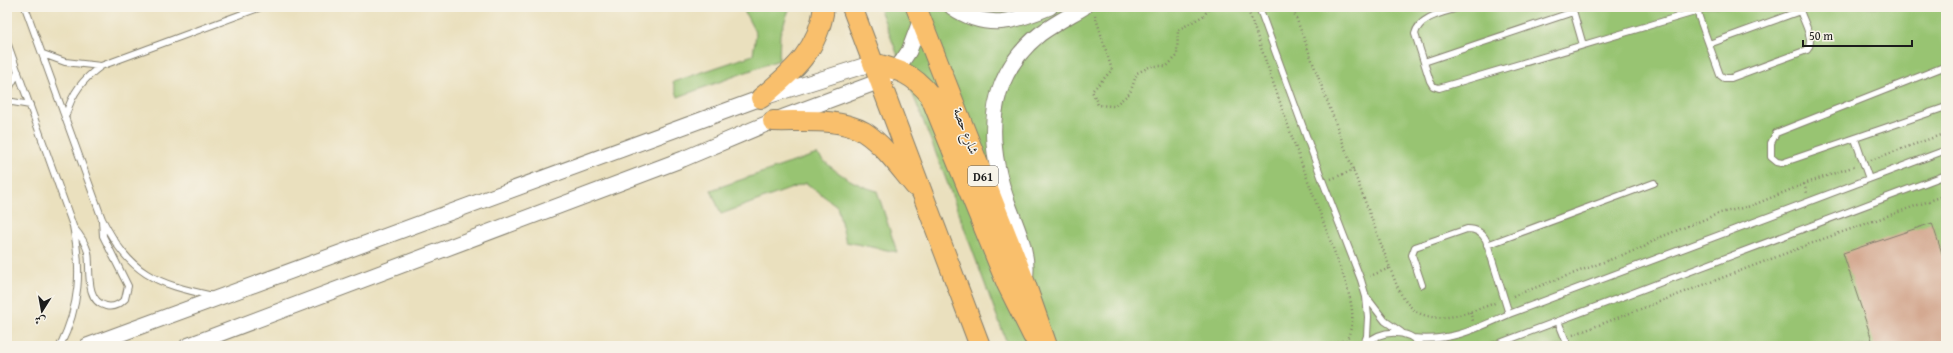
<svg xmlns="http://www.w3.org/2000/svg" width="1953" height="353" font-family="'Gentium Book Plus',Amiri,serif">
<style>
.green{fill:#98c472;stroke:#5a7047}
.building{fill:#d4a991}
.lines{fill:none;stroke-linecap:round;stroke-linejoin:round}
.service-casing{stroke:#837e6d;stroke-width:8}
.tertiary-casing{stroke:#837e6d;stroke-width:17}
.primary-casing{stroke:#837e6d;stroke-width:22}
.path{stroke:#837e6d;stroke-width:2.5;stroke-dasharray:1 3;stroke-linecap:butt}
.service{stroke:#fff;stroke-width:6}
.tertiary{stroke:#fff;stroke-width:15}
.primary{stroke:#f9bf6c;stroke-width:20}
.labels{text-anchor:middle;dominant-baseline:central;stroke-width:3;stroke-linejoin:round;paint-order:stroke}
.shield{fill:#f7f3e8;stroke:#5e5c59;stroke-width:1}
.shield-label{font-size:12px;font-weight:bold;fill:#1c1c1c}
.street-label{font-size:13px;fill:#1c1c1c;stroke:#f7f3e8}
</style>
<rect width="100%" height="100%" fill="#f7f3e8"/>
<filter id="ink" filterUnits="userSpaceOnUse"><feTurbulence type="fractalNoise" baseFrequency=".025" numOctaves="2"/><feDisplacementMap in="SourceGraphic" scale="8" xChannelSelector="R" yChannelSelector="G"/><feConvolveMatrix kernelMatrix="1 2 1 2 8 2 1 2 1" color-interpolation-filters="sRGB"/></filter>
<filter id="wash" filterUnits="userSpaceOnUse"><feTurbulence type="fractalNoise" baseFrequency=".012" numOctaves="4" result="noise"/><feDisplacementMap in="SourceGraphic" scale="16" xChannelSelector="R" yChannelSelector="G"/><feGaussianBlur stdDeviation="0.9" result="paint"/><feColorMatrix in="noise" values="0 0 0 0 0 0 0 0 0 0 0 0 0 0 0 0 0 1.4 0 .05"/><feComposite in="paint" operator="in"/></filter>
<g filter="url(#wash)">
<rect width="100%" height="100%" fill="#eae0be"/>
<path class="green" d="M742,7h48l-10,27 -1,26 -101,37 -5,-15 80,-27 3,-21z
M879,7h1067v339h-938l-61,-164z
M817,154c17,18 36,30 60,37l20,61 -51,-10 -9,-36 -31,-23 -85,31 -10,-24z"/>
<g id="blocks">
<path class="building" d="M1932,223l14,42v81h-72l-31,-93z"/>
</g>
</g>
<g filter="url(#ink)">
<use href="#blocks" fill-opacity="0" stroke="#837e6d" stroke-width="1"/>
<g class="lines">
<g class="service-casing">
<path id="service" d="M25,7l77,212c29,56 52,64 111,77
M1259,7l64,175 38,98 5,17 2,20 -1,19 -4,10
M1461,7c-15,5 -42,9 -46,27l15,47 3,5 6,2 259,-77
M1572,7l11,38
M1703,7l-5,4 1,6 21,58 4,3h7l76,-28c9,-11 -5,-30 -8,-43
M7,42l66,184c9,43 7,80 -13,120
M1709,44l91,-33
M43,54l22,8 36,4
M1424,62l149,-50
M1946,66l-170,67 -5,10v14l6,5 5,1 164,-56
M7,92l11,-20
M7,101l23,4
M66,115c6,-22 17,-36 35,-49l160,-59
M1855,139l14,40
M74,228c6,7 11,14 14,24 3,16 -4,49 18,54 8,2 14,-2 19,-7l3,-13 -25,-50 -1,-16
M1487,245l167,-62
M1422,285l-10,-30 3,-8 52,-18c9,0 15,3 19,11l23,74
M1368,299l17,22 16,11
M1558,321l10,25
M1413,338c37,4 63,-9 96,-24l437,-164
M1365,345c16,-16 42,-17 57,1
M1492,346l454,-171"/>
</g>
<g class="tertiary-casing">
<path id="tertiary" d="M952,7c35,24 62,15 98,0
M1025,280c5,-26 -8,-51 -17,-76 -22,-61 -24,-125 32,-170 14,-10 29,-18 44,-27
M87,346l674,-248 112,-35
M187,346l496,-187 90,-38 107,-40 16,-12 7,-9 6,-9 12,-32"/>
</g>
<g class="primary-casing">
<path id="primary" d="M852,7l128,339
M916,7l109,276 22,63
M873,63c26,7 39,10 57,32l77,189 26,52
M761,98c31,-26 58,-48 63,-91
M773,121c28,1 65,-4 91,11 20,13 36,36 51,54"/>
</g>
<path class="path" d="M1247,7l46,133 53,143c6,24 10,34 1,57l-24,6
M1292,7l98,261 -20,8
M1095,15l17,55 -20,21 6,14 16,1 16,-13 7,-20 14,-7h16l10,-10 1,-26 25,-14 8,-9
M1871,160l75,-27
M1331,179l23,-9
M1804,184l3,9
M1390,268c4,10 8,22 14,31 22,33 63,14 91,4
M1513,296l131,-49 12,-8 64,-26 31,-7 53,-22 51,-18
M1470,312l3,9
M1573,335l250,-96 123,-44
M1545,346l10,-4"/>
<use href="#service" class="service"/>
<use href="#tertiary" class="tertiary"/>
<use href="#primary" class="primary"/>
</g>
</g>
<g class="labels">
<rect class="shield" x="968" y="166" width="30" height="20" rx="3"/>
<g class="shield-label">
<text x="983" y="176">D61</text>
</g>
<g class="street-label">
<text transform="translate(966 131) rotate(69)">شارع حصة</text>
</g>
</g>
<rect width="1953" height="353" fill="none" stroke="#f7f3e8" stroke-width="24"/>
<g transform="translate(42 311) rotate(191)" stroke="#f7f3e8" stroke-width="3" paint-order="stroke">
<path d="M0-3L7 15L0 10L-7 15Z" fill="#1c1c1c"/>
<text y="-6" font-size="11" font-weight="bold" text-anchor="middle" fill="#1c1c1c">ش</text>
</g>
<path d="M1803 40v6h109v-6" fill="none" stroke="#1c1c1c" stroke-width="2"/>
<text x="1809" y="40" font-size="12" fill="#1c1c1c" stroke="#f7f3e8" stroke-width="3" paint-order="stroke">50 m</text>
</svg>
